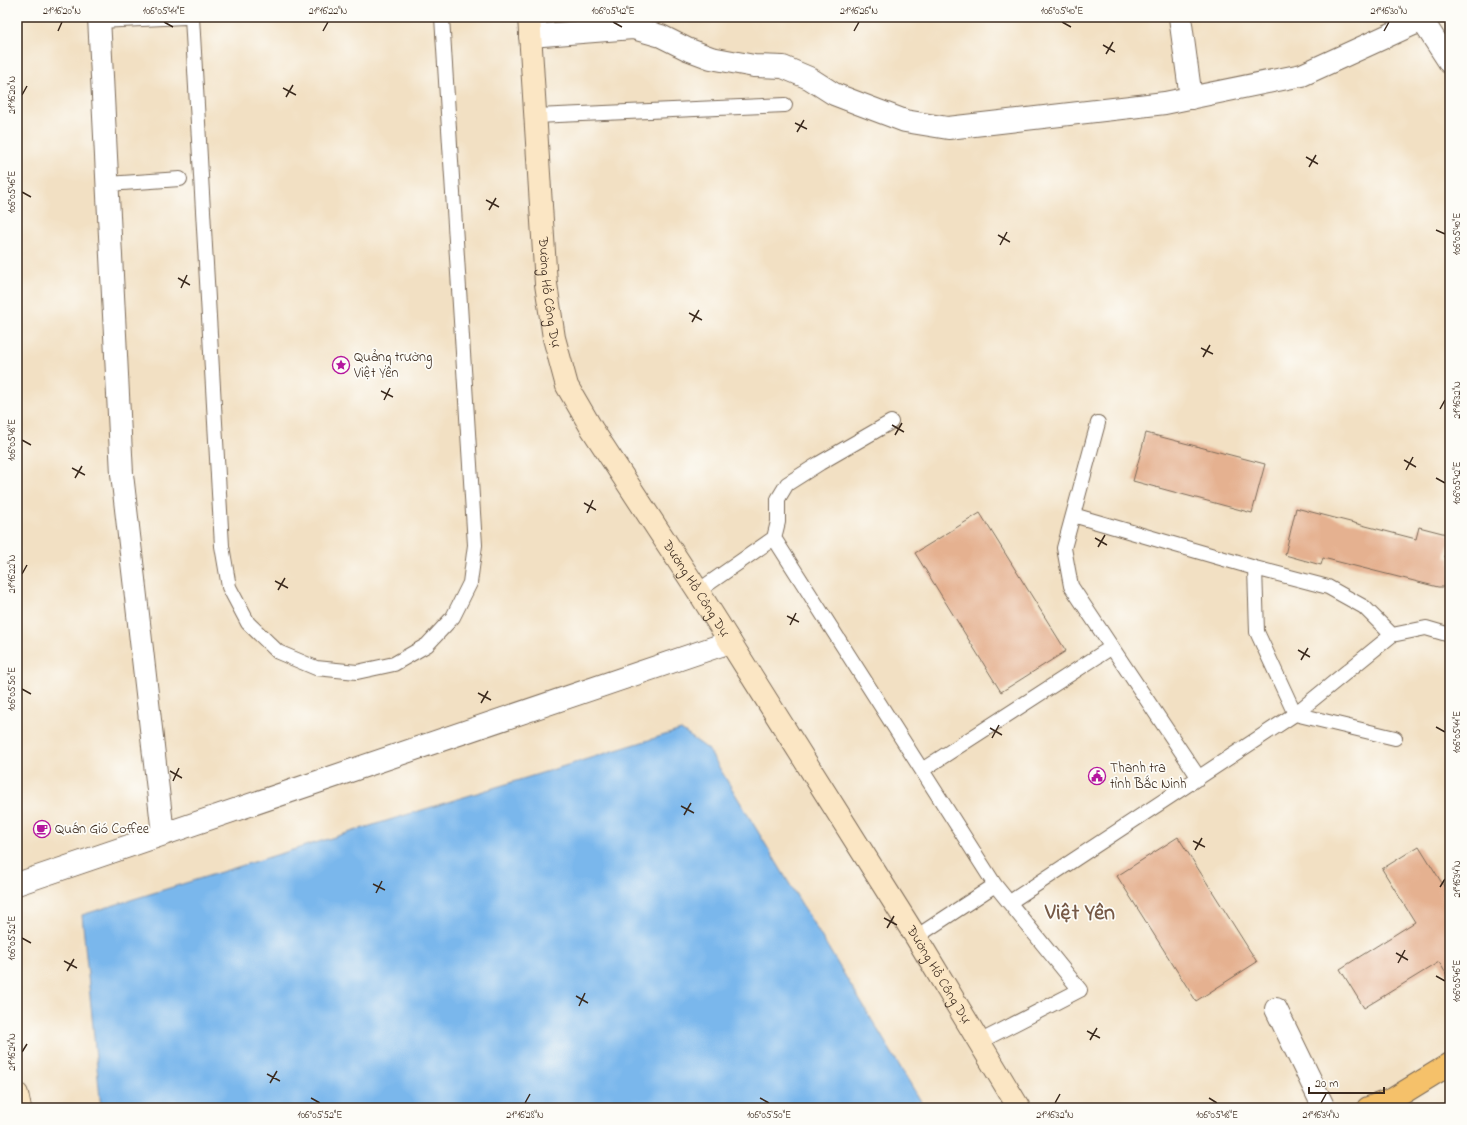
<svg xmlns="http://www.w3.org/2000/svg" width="1467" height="1125" font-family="'Indie Flower',sans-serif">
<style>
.water{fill:#7ab7ec;stroke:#5a7085}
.building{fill:#e5b190}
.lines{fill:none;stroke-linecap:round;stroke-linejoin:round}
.lane-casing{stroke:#7b6a58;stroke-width:16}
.street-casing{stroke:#7b6a58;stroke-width:24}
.secondary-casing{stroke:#7b6a58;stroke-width:24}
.highway-casing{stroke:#7b6a58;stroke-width:24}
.lane{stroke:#fff;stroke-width:14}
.street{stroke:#fff;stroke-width:22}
.secondary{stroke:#fbe6c4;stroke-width:22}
.highway{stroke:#f5c16b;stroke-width:22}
.ticks{fill:none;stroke:#3b2a1e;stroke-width:1.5}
.labels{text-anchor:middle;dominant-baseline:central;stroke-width:3.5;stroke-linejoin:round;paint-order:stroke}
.street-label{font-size:14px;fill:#3b2a1e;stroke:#fdfcf7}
.poi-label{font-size:14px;fill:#3b2a1e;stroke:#fdfcf7;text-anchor:start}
.town-label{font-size:22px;font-weight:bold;fill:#765946;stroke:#fdfcf7}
.neatline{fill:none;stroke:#3b2a1e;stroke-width:1.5}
.ticks-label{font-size:10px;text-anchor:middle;fill:#3b2a1e}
</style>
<rect width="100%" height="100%" fill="#fdfcf7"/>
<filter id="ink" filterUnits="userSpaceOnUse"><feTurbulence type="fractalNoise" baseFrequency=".025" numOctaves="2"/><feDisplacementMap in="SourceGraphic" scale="8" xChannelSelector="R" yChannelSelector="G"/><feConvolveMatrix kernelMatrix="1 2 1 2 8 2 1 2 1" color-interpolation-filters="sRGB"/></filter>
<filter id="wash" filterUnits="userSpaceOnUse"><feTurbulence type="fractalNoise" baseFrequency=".012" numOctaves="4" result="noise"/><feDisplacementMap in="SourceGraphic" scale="16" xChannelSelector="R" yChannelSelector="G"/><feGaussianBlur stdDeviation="0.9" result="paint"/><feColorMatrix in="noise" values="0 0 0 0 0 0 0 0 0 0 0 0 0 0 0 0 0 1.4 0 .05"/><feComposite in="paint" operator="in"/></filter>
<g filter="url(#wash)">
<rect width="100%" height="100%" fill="#f2e0c3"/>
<path class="water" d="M681,730l27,19 217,359h-824l-19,-193z"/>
<g id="blocks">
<path class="building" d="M1146,433l119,31 -13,49 -119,-32z
M1296,508l120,31 3,-12 31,8 -5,22 5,2v26l-5,2h-7l-115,-29 -2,7 -36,-10z
M980,513l86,138 -65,41 -86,-139z
M1178,837l79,125 -61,39 -79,-125z
M1419,846l31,50v84l-11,-18 -75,46 -24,-39 75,-47 -33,-53z"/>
</g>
</g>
<g filter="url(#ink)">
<use href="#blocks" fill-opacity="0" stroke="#7b6a58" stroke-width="1"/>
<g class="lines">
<g class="lane-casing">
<path id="lane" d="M192,17l30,529 7,41 19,36 30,29 38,16 41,4 37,-8 33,-19 26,-28 17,-34 5,-38 -33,-528
M99,21l86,-4
M536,116l249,-11
M108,184l72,-5
M1098,423l-34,125 7,38 128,192
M1073,515l182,53 73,19 36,20 28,28
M774,538l221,347 85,105 -101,52
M1255,568l2,64 38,82 100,24
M698,591l76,-53 4,-16v-23l9,-15 33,-21 71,-41
M922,770l190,-123
M1010,902l285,-188 97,-79 34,-7 24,7
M916,937l79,-52"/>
</g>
<g class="street-casing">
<path id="street" d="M99,17l23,457 41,360
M1180,17l11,81
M530,36l103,-8 28,8 26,13 24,9 43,8 29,1 26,11 25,16 26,10 45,17 43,7 217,-25 137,-28 120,-55 28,43
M17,884l713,-242
M1276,1009l48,99"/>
</g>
<g class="secondary-casing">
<g id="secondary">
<path id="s1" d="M529,17l17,267 8,54 13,48 25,43 106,162 218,346 103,171"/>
<path d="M17,1094l3,14"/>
</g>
</g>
<g class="highway-casing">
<path id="highway" d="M1368,1108l25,-9 57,-35"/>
</g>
<use href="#lane" class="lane"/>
<use href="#street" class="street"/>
<use href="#secondary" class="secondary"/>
<use href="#highway" class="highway"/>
</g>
</g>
<path class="ticks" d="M164,22l9,5M613,22l9,5M1062,22l9,5M58,31l4,-9M323,31l5,-9M854,31l5,-9M1384,31l5,-9M1103,45l12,7M1106,54l7,-12M283,88l13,7M22,95l5,-9M286,97l7,-12M795,123l12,6M797,132l7,-12M1306,157l12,7M1309,167l7,-12M22,192l9,5M486,200l13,7M489,210l7,-12M1436,230l9,4M998,235l12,7M1000,245l7,-13M178,278l12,7M181,288l6,-13M689,313l13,7M692,322l7,-12M1201,348l12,6M1203,357l7,-12M381,391l12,6M384,400l6,-12M1440,409l5,-9M892,425l12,7M895,435l7,-12M22,440l9,5M1404,460l12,7M72,468l13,7M1406,470l7,-13M75,478l7,-12M1436,478l9,5M584,503l12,7M587,513l6,-13M1095,538l12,7M1098,547l7,-12M22,574l5,-9M275,581l13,7M278,590l7,-12M787,616l12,6M790,625l6,-12M1298,650l12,7M1301,660l7,-12M22,689l9,5M478,693l13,7M481,703l7,-12M1436,727l9,5M990,728l12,7M992,738l7,-13M170,771l12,7M173,781l6,-13M681,806l13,7M684,815l7,-12M1193,841l12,6M1195,850l7,-12M373,884l12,6M1440,887l5,-8M376,893l6,-12M884,918l13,7M887,928l7,-12M22,938l9,5M1396,953l12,7M64,961l13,7M1398,963l7,-13M67,971l7,-12M1436,976l9,5M576,996l12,7M579,1006l6,-13M1087,1031l13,7M1090,1040l7,-12M22,1052l5,-8M267,1074l13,7M270,1083l7,-12M311,1098l9,5M760,1098l9,5M1209,1098l8,5M525,1103l5,-9M1055,1103l5,-9M1321,1103l5,-9"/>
<defs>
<g id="sight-ring" transform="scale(0.9)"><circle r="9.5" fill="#fdfcf7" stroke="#b5179e" stroke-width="1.5"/><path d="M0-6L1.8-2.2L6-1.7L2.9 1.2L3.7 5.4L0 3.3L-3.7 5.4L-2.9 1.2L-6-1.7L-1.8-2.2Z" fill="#b5179e"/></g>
<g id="civic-ring" transform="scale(0.9)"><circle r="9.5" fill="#fdfcf7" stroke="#b5179e" stroke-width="1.5"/><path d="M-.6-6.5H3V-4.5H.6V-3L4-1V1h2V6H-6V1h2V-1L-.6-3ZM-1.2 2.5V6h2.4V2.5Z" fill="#b5179e"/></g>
<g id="cafe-ring" transform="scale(0.9)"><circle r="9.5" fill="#fdfcf7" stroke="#b5179e" stroke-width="1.5"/><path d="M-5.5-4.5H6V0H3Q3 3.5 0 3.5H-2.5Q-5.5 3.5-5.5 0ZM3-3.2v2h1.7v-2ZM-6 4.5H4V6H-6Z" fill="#b5179e"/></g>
</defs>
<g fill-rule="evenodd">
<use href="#sight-ring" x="341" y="365"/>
<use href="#civic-ring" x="1097" y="776"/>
<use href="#cafe-ring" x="42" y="829"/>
</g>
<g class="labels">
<g class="street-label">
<text stroke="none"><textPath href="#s1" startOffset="276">Đường Hồ Công Dự</textPath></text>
<text stroke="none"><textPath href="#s1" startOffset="612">Đường Hồ Công Dự</textPath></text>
<text stroke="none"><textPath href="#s1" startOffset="1068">Đường Hồ Công Dự</textPath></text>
</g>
<g class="poi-label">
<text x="354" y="357">Quảng trường<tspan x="354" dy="16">Việt Yên</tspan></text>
<text x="1110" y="768">Thanh tra<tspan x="1110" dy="16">tỉnh Bắc Ninh</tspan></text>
<text x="55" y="829">Quán Gió Coffee</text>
</g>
<g class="town-label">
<text x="1080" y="914">Việt Yên</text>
</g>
</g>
<rect width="1467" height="1125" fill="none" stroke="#fdfcf7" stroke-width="44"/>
<path d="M1309 1087v6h75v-6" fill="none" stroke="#3b2a1e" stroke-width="2"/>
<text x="1315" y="1087" font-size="12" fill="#3b2a1e" stroke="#fdfcf7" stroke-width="3" paint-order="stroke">20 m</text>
<rect x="22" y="22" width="1423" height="1081" class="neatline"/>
<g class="ticks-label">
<text x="62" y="14">21°16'20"N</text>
<text x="164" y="14">106°05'44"E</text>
<text x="328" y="14">21°16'22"N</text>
<text x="613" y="14">106°05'42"E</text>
<text x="859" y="14">21°16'26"N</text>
<text x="1062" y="14">106°05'40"E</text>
<text x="1389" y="14">21°16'30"N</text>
<text transform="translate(11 95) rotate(-90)" y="4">21°16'20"N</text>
<text transform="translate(11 192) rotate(-90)" y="4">106°05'46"E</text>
<text transform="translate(1456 234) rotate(-90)" y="4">106°05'40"E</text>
<text transform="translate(1456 400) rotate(-90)" y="4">21°16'32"N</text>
<text transform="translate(11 440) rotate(-90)" y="4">106°05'48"E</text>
<text transform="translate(1456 483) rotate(-90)" y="4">106°05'42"E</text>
<text transform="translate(11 574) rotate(-90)" y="4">21°16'22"N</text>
<text transform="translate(11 689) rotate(-90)" y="4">106°05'50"E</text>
<text transform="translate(1456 732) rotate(-90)" y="4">106°05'44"E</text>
<text transform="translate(1456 879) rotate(-90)" y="4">21°16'34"N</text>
<text transform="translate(11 938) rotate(-90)" y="4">106°05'52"E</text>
<text transform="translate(1456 981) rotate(-90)" y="4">106°05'46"E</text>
<text transform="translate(11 1052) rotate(-90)" y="4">21°16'24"N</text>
<text x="320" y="1118">106°05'52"E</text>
<text x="525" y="1118">21°16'28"N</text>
<text x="769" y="1118">106°05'50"E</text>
<text x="1055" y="1118">21°16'32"N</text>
<text x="1217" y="1118">106°05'48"E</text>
<text x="1321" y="1118">21°16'34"N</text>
</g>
</svg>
